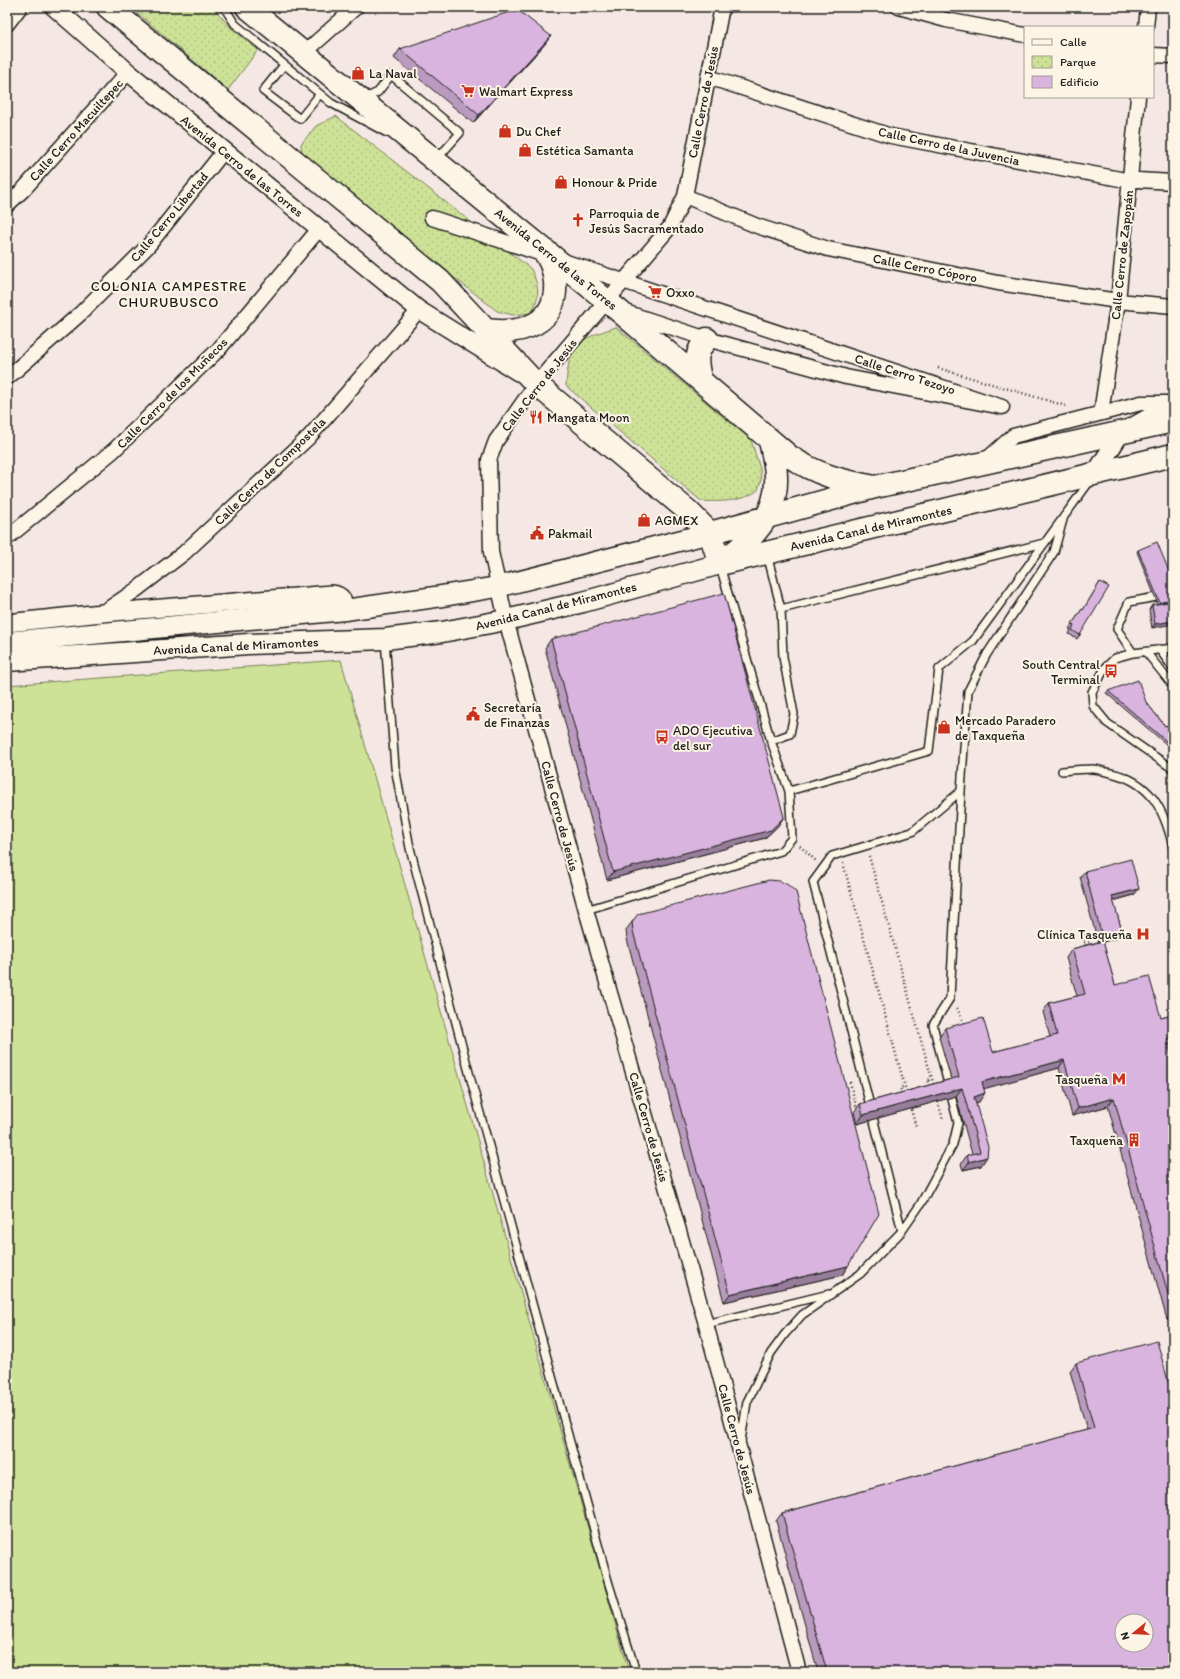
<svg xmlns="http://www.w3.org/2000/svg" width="1180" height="1679" font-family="Itim,sans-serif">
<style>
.grass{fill:#cee297;stroke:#757f5a}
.park{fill:url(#park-dots);stroke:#757f5a}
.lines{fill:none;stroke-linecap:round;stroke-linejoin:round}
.service-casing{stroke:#1c1c1c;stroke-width:10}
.minor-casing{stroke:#1c1c1c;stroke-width:17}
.tertiary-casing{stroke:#1c1c1c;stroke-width:20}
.secondary-casing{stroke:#1c1c1c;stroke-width:23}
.primary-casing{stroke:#1c1c1c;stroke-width:25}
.path{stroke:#1c1c1c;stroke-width:2.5;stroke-dasharray:1 3;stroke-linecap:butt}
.service{stroke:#fcf5e5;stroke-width:7}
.minor{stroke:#fcf5e5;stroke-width:14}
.tertiary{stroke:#fcf5e5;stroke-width:17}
.secondary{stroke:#fcf5e5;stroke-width:20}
.primary{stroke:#fcf5e5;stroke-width:22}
.rail-casing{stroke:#1c1c1c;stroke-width:4.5}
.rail{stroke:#fcf5e5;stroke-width:3;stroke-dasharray:9;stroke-linecap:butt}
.wall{fill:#ba9bbf;stroke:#1c1c1c}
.shaded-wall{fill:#977e9b;stroke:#1c1c1c}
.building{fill:#d8b4de;stroke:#1c1c1c;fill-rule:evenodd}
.labels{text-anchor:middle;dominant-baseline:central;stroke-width:4;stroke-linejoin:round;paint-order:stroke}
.poi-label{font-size:13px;fill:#1c1c1c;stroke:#fcf5e5;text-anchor:start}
.street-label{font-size:13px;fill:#1c1c1c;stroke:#fcf5e5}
.neighbourhood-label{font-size:14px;letter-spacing:1px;fill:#1c1c1c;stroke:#fcf5e5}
</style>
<defs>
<pattern id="park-dots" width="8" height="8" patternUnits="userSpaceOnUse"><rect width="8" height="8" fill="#cee297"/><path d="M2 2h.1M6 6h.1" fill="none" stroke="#b0c182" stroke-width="1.8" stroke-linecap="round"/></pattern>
</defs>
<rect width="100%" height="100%" fill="#f5e8e4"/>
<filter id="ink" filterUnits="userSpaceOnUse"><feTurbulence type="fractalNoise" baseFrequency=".025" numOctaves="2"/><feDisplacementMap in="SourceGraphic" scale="8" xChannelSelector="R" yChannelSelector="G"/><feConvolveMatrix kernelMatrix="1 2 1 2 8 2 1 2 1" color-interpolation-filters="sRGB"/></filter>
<g filter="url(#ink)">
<path class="grass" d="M341,660l288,1012h-622v-987z"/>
<path class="park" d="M130,7h83l18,21 27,22 -30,40z
M336,116l195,153c8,18 10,26 0,44l-18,2 -16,-4 -195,-152 -1,-15 15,-18z
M616,327l135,113 9,29 1,10 -3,11c-15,12 -39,12 -57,11l-135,-115c3,-43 11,-46 50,-59z"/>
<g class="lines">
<g class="service-casing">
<path id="service" d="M224,7l11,17 96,79 56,30
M284,65l-21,26 37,28 20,-25
M364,99l14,-7 13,-17 69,58 -23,26
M767,554l14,55 2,48 11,57 -4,20 -19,7
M781,609l263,-66
M385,640l10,127 15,81 61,232 137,501 28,91
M1173,648l-40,5 -18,5 -10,10 -13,24 1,14 14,17 66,46
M1159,649l14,19
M1146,652l27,34
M1133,653l-16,-24 12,-27 44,-8
M1062,771c10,-1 20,-2 31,-2 5,0 12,3 18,4 40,9 53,36 62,74
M789,791l140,-40 10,-82 34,-28 117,-160
M586,910l195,-59 11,-13 -3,-47 -18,-50 -51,-175
M902,1231l-89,-349 19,-26 80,-24 49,-41
M706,1324l123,-30
M741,1441l6,-39 24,-49 14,-19 17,-19 58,-41 42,-43 18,-26 33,-61 5,-21 -25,-98 17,-27 11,-207 7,-100 19,-37 67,-102 10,-36"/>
</g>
<g class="minor-casing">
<path id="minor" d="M722,7l-37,189 -15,31 -134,157 -40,57 -7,19 2,92 15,68 80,290 120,414 93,348
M899,7l47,13 79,15
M7,24l13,-17
M1146,27l2,-20
M304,53l52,-46
M1153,55l20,1
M708,77l183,59 229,43 53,3
M685,196l72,30 71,23 170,34 120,18 55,5
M7,205l16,-15 105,-118
M432,218l110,36
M566,262l436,145 -156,-30 -139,-38 -79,-26
M7,378l74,-65 67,-67 76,-95
M1101,413l17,-112 20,-204
M985,461l28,-25 128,-33h32
M7,538l106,-87 106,-102 100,-120
M102,613l34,-23 48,-37 125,-116 110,-127"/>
</g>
<g class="tertiary-casing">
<path id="tertiary" d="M54,7l74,65 291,238 99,62
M1094,475l27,-42 52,-29
M7,623l95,-10 230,-19c10,1 12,7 13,16"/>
</g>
<g class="secondary-casing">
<path id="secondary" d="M7,642l338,-32 97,-14 55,-9 213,-54
M7,661l241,-17 137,-5 57,-7 64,-12 77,-18 137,-38"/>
</g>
<g class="primary-casing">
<path id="primary" d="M108,7l332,274 96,103 152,127 22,22 10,31
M247,7l371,303 171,146c28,19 53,25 86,31
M486,330c36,5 72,-6 69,-48 -1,-12 -5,-23 -12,-32
M700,378c-4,-17 -5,-26 7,-39
M710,533l165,-46 298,-66
M725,559c28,-20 53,-45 51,-83 0,-12 -4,-24 -6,-36
M720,564l453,-109"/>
</g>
<path class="path" d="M938,368l128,38
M800,846l16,15
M869,856l65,230
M843,863l64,231
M957,1008l8,18
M850,1082l7,28
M929,1086l-2,-6 5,-1
M902,1094l-2,-6 5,-2
M937,1098l6,22
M910,1106l6,21"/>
<use href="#service" class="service"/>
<use href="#minor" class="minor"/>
<use href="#tertiary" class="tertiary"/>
<use href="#secondary" class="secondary"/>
<use href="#primary" class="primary"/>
<g class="rail-casing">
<path id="rail" d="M1085,936l5,19"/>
</g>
<use href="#rail" class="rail"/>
</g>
<path class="wall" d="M545,44l-72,79 -79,-65 6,-9z
M1138,550l35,50 -8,3 8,-2 -21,27 -3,-18 3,-5 6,-1 -21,-52z
M1100,582l-20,53 -3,4 -8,-5 2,-4 -2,-1 13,-20 1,1z
M551,639l227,187 -13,12 -158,42 -62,-232z
M1108,691l38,11 19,24 8,-2v26l-67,-57z
M1085,871l49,24 -21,6 9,30 -5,7 -14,4 12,43 46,33 12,-3v29l-5,1 5,17v81l-3,1 3,175 -6,1 -59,-214 -36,10 -13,-48 -75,20 -5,14 -3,1 5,63 -18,4 -2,-6 6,-9 5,-1 -16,-58 -99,28 -3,-12 6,-8 91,-25 -12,-42 6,-9 48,24 57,-15 -7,-25 6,-9 28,-7 -11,-38 6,-9 26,-7 -18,-65z
M632,922l216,344 -6,9 -118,27 -97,-363 -1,-9z
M1076,1363l97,309h-355l-42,-151 6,-8 305,-83 -17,-59z"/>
<path class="shaded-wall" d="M551,36l-6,8 -72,79 6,-8z
M1173,598v2l-14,6 1,-3z
M1173,621v3l-21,4 3,-4z
M784,817l-6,9 -13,12 -158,42 6,-8z
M1139,889l-5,6 -26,7 4,-6z
M1122,931l-5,7 -19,5 4,-6z
M1173,1037v7l-12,3 6,-8z
M1064,1060l-5,8 -83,23 6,-9z
M962,1088l-6,8 -99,28 6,-9z
M985,1093l-6,9 -11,3 6,-8z
M1114,1098l-6,8 -36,10 6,-8z
M1173,1136v7l-11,3 6,-9z
M987,1157l-6,9 -18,4 6,-8z
M848,1266l-6,9 -118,27 6,-8z
M1173,1312v7l-6,1z"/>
<path class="building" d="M519,11l32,25 -72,79 -79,-66 106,-36z
M1157,542l16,39v17l-13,5 -22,-53z
M1100,582l9,5 -29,48 -8,-5 2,-4 -2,-2 10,-15 1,1z
M724,593l60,224 -13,13 -158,42 -62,-233z
M1173,601v20l-18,3 -3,-19z
M1138,680l8,22 19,24 8,-2v23l-65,-56z
M1131,859l8,30 -27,7 10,35 -20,6 -17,-66z
M769,880l11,1 8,4 8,7 83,322 -31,52 -118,28 -97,-363 -1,-9 6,-8z
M1103,941l12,44 34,-9 12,42 12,-3v22l-6,2 6,23v74l-5,1 5,18v157l-59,-214 -36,10 -14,-48 -82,22 3,11 -11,4 14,50 -1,10 -18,5 -2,-7 13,-3 -18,-64 -99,27 -3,-11 99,-27 -14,-49 38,-10 10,34 64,-17 -8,-32 36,-9 -13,-45z
M1157,1341l16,58v273h-346l-45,-159 312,-85 -18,-65zM1122,1621h24v24h-24z"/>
</g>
<defs>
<g id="shop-bare" transform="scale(1.08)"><path d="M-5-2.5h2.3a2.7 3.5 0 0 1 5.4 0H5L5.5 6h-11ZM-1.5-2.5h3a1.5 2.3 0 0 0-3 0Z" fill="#c8321e" stroke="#fcf5e5" stroke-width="2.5" paint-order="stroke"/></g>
<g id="supermarket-bare" transform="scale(1.08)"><path d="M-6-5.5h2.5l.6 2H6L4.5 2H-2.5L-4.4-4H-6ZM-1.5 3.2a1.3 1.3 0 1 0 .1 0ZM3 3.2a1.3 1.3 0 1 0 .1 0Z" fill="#c8321e" stroke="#fcf5e5" stroke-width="2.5" paint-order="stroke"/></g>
<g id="church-bare" transform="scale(1.08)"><path d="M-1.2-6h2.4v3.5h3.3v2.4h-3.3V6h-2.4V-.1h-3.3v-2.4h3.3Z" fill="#c8321e" stroke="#fcf5e5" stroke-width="2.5" paint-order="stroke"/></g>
<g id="restaurant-bare" transform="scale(1.08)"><path d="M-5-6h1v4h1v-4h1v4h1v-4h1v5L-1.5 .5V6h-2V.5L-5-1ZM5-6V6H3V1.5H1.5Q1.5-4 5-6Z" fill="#c8321e" stroke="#fcf5e5" stroke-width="2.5" paint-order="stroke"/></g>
<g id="civic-bare" transform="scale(1.08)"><path d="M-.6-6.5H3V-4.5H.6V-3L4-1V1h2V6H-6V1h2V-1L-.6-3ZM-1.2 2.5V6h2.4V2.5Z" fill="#c8321e" stroke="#fcf5e5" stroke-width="2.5" paint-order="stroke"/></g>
<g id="bus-bare" transform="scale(1.08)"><path d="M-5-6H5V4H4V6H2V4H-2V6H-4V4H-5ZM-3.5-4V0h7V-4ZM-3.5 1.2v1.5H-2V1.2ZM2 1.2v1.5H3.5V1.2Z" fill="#c8321e" stroke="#fcf5e5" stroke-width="2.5" paint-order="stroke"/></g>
<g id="hospital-bare" transform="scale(1.08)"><path d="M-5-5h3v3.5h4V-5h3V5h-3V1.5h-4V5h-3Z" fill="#c8321e" stroke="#fcf5e5" stroke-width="2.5" paint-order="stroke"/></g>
<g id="metro-bare" transform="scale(1.08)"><path d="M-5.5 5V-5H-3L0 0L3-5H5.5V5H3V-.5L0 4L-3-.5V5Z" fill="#c8321e" stroke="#fcf5e5" stroke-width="2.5" paint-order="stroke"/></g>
<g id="building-bare" transform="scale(1.08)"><path d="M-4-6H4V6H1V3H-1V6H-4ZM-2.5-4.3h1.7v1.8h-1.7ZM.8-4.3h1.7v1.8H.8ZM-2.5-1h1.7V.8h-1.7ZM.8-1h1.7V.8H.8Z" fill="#c8321e" stroke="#fcf5e5" stroke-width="2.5" paint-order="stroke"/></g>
</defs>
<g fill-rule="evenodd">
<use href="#shop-bare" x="358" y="73"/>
<use href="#supermarket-bare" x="468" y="91"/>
<use href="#shop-bare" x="505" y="131"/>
<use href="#shop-bare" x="525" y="150"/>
<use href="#shop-bare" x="561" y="182"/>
<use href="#church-bare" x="578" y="220"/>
<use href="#supermarket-bare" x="655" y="292"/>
<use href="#restaurant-bare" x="536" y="417"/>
<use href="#shop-bare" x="644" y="520"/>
<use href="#civic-bare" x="537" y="533"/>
<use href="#bus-bare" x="1111" y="671"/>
<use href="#civic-bare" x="473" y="714"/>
<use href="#shop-bare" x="944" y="727"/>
<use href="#bus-bare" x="662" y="737"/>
<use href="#hospital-bare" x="1143" y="934"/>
<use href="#metro-bare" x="1119" y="1079"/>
<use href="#building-bare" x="1134" y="1140"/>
</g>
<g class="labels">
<g class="poi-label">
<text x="369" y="73">La Naval</text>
<text x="479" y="91">Walmart Express</text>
<text x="516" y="131">Du Chef</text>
<text x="536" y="150">Estética Samanta</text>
<text x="572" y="182">Honour &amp; Pride</text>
<text x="589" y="213">Parroquia de<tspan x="589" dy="15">Jesús Sacramentado</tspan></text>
<text x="666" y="292">Oxxo</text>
<text x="547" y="417">Mangata Moon</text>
<text x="655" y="520">AGMEX</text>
<text x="548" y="533">Pakmail</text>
<text x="1100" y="664" text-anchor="end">South Central<tspan x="1100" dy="15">Terminal</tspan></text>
<text x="484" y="707">Secretaría<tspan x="484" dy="15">de Finanzas</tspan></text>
<text x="955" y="720">Mercado Paradero<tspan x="955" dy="15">de Taxqueña</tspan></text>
<text x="673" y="730">ADO Ejecutiva<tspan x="673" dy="15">del sur</tspan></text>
<text x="1132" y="934" text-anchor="end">Clínica Tasqueña</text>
<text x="1108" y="1079" text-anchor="end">Tasqueña</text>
<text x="1123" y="1140" text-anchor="end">Taxqueña</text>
</g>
<g class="street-label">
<text transform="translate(703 102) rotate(-79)">Calle Cerro de Jesús</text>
<text transform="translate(76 130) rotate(-48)">Calle Cerro Macuiltepec</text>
<text transform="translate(949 146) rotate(12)">Calle Cerro de la Juvencia</text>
<text transform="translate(242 166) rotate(39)">Avenida Cerro de las Torres</text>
<text transform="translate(169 217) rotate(-50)">Calle Cerro Libertad</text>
<text transform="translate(1122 255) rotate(-84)">Calle Cerro de Zapopán</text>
<text transform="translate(556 259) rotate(39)">Avenida Cerro de las Torres</text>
<text transform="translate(925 268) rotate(11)">Calle Cerro Cóporo</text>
<text transform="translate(905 374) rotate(18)">Calle Cerro Tezoyo</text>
<text transform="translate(539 385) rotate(-52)">Calle Cerro de Jesús</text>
<text transform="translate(172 393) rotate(-45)">Calle Cerro de los Muñecos</text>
<text transform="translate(270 471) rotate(-44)">Calle Cerro de Compostela</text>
<text transform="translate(871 528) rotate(-13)">Avenida Canal de Miramontes</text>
<text transform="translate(556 606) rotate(-14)">Avenida Canal de Miramontes</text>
<text transform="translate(236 646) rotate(-3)">Avenida Canal de Miramontes</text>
<text transform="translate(560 816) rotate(75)">Calle Cerro de Jesús</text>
<text transform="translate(649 1127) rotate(74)">Calle Cerro de Jesús</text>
<text transform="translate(737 1439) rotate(75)">Calle Cerro de Jesús</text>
</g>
<g class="neighbourhood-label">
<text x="169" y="286">COLONIA CAMPESTRE<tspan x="169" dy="16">CHURUBUSCO</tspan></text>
</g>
</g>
<rect width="1180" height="1679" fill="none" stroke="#fcf5e5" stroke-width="24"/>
<rect x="12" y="12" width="1156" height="1655" fill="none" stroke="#1c1c1c" stroke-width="1.5" filter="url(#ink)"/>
<rect x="1024" y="26" width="130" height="72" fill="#fcf5e5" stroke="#a29e95"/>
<rect x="1032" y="39" width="20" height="6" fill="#fcf5e5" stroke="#a29e95"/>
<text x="1060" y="46" font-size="12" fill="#1c1c1c">Calle</text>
<rect x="1032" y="56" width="20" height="12" fill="url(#park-dots)" stroke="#a29e95"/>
<text x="1060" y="66" font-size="12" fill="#1c1c1c">Parque</text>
<rect x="1032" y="76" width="20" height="12" fill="#d8b4de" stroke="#a29e95"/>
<text x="1060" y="86" font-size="12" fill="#1c1c1c">Edificio</text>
<g transform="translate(1134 1633) rotate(252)"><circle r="19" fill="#fcf5e5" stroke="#a29e95"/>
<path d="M0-3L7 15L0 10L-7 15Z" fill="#c8321e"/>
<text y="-6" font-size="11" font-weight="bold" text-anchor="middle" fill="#1c1c1c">N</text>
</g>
</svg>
